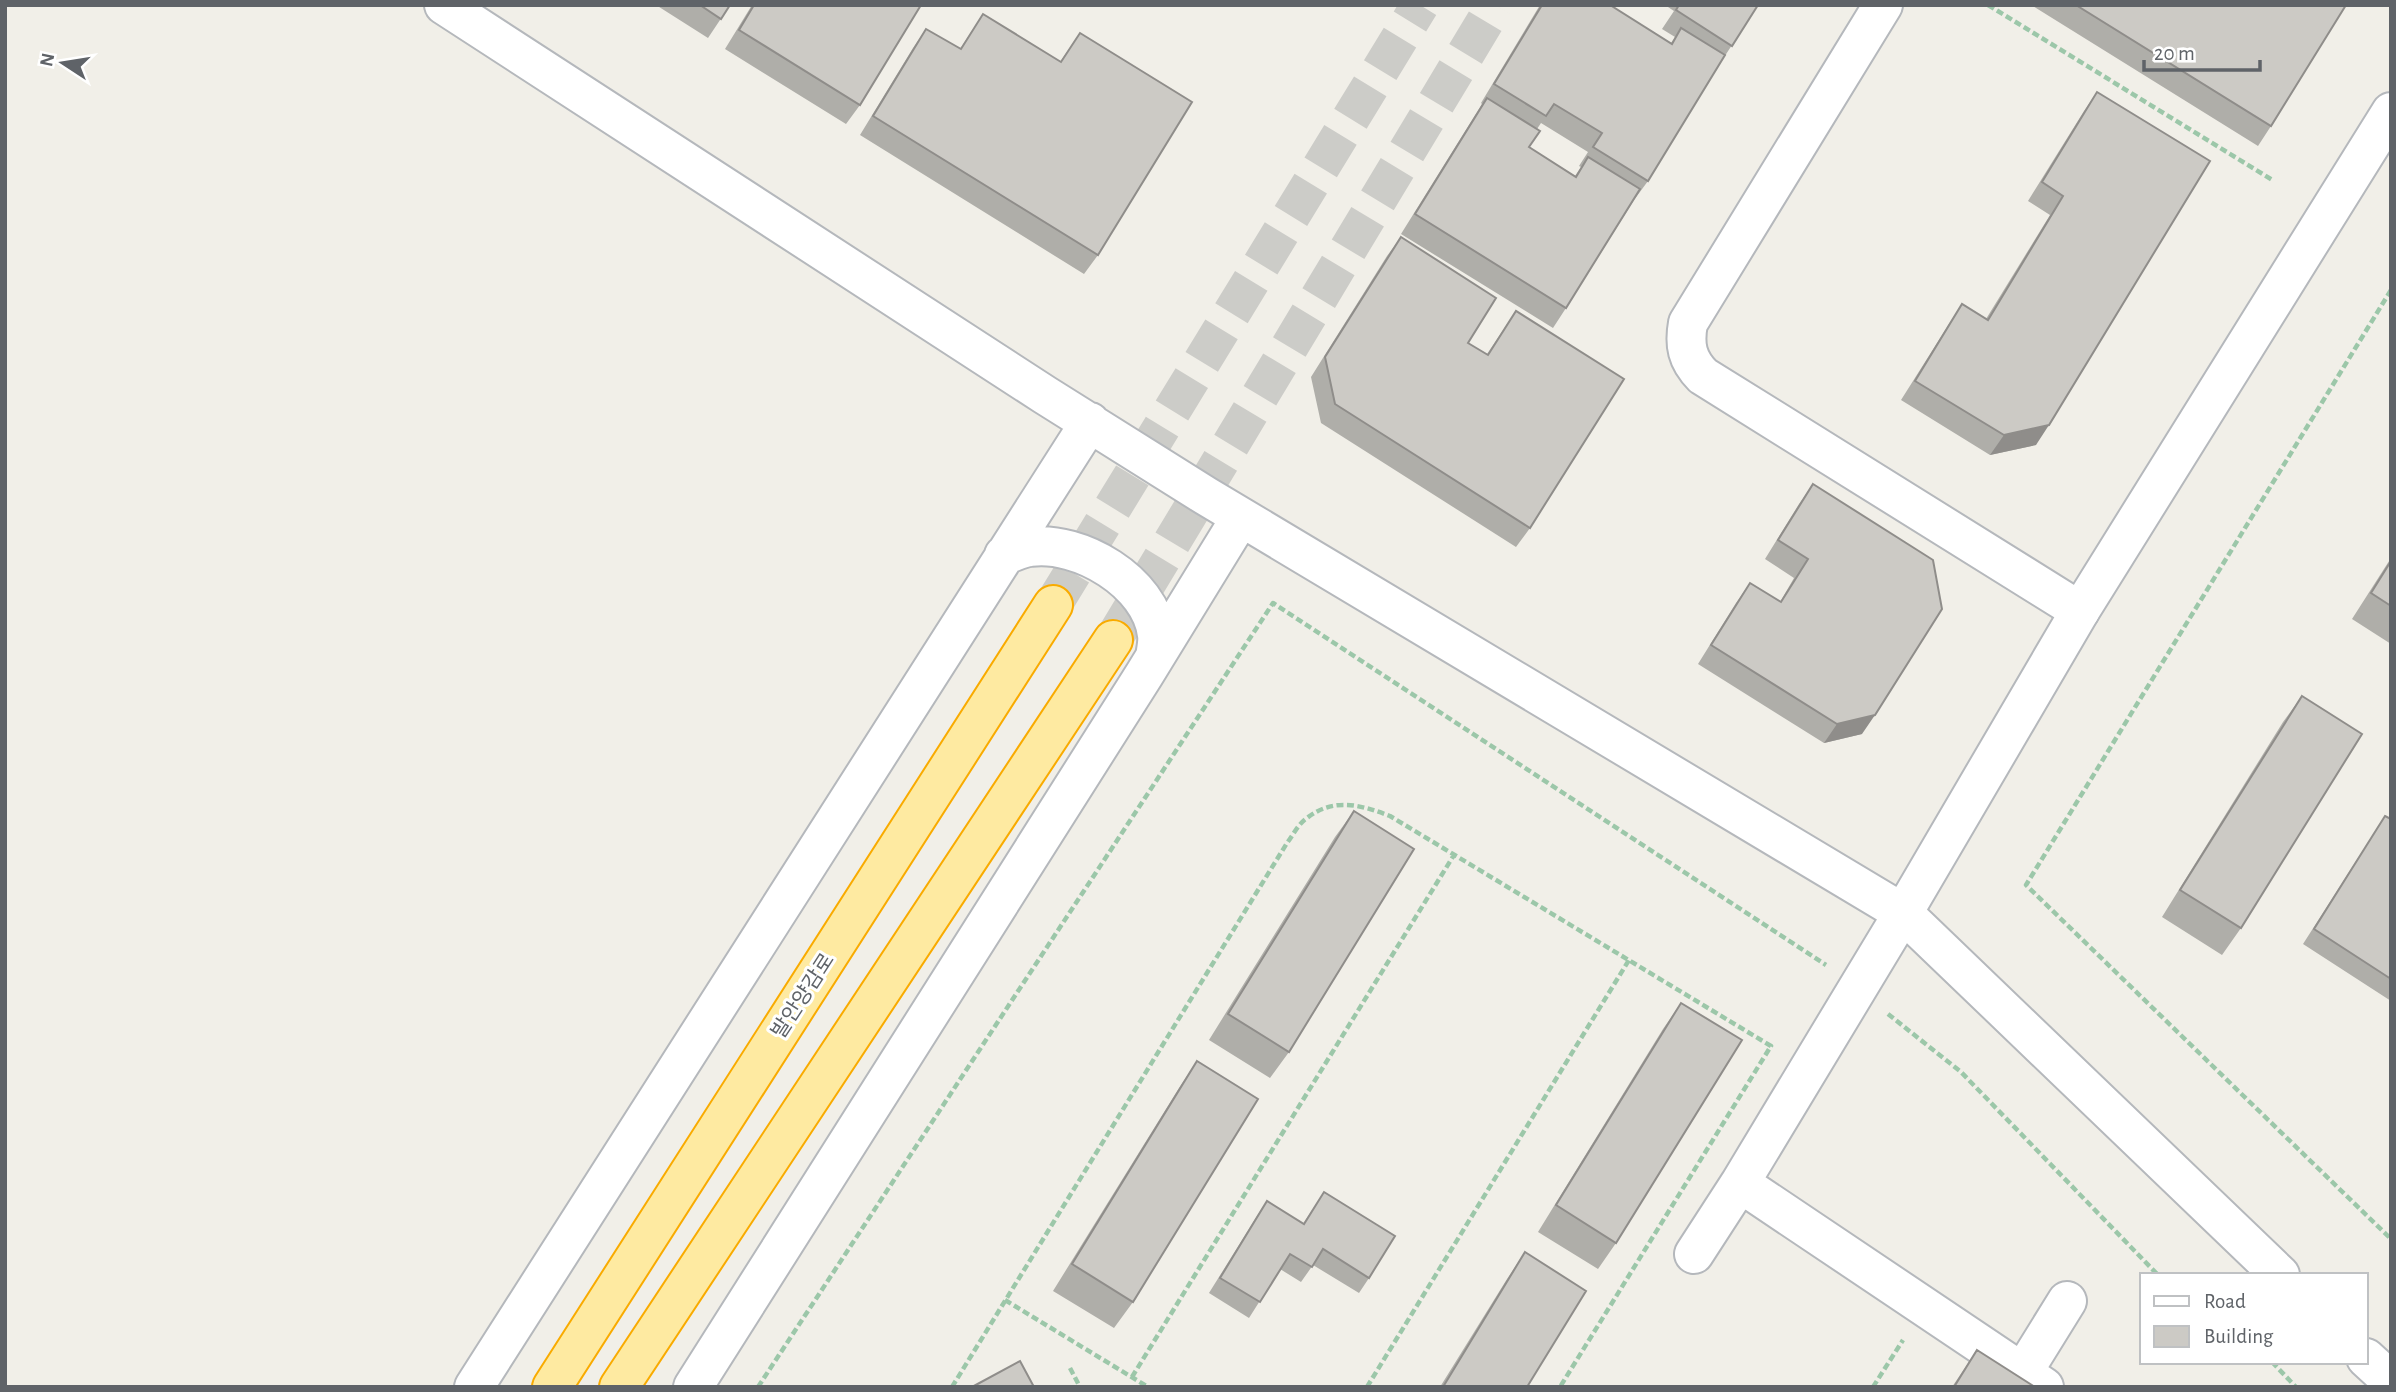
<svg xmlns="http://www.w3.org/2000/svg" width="2396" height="1392" font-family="'Alegreya Sans','Noto Sans KR',sans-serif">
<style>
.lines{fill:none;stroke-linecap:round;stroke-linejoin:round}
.trunk-tunnel{stroke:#ccccc8;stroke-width:38;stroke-dasharray:38 19;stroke-linecap:butt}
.minor-casing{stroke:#b5b8bc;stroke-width:42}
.tertiary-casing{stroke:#b5b8bc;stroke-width:42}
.trunk-casing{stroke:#f9ab00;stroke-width:42}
.path{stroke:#9cc7a9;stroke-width:4.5;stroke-dasharray:7 3.5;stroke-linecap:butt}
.minor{stroke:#fff;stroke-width:38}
.tertiary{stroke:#fff;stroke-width:38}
.trunk{stroke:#feeaa1;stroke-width:38}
.wall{fill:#afaea9;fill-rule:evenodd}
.shaded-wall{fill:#8f8d8a}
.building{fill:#cccac5;stroke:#8f8d8a;stroke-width:2}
.labels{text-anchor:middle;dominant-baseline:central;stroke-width:6;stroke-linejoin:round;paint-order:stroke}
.street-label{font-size:21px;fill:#5f6368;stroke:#fff}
</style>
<rect width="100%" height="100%" fill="#f1efe8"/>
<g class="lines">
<path class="trunk-tunnel" d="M1053,605l367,-600
M1113,640l382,-635"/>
<g class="minor-casing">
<path id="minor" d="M1883,5l-195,318c-4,22 -1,37 15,53l377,235
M1903,913l-163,270 304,204
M1694,1254l46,-71
M2023,1372l44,-71"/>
</g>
<g class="tertiary-casing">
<path id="tertiary" d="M444,5l601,390 161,101 697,417 377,362
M1004,555c8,-2 17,-7 26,-8 49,-7 121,35 127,88 1,7 -1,15 -2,22
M1903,913l177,-302 311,-499
M2366,1358l25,23
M474,1387l616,-965
M693,1387l451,-712 97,-158"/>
</g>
<g class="trunk-casing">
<path id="trunk" d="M552,1387l501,-782
M619,1387l494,-747"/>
</g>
<path class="path" d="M1988,5l286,176
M2391,290l-365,595 365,354
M1888,1014l73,58 197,203
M1005,1300l143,87
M2272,1362l24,25
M1070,1368l10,19
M1132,1377l322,-522
M758,1387l515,-784 553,362
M952,1387l335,-544c6,-8 12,-20 20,-25 27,-21 54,-13 83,-2l381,230 -211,341
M1367,1387l262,-427
M1873,1387l30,-47"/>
<use href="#minor" class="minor"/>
<use href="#tertiary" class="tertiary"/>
<use href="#trunk" class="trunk"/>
</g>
<path class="wall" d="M656,5h74l-22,33z
M752,5h169l-61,100 -14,19 -121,-75z
M1540,5h70l61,38 4,-6 -13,-8 12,-18 -9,-6h93l-39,60 -71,116 -14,19 -68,108 -13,20 -152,-94 81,-130 -1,-1zM1541,123l47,29 -9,14 2,1 -6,9 -46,-29 8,-18z
M2031,5h315l-75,121 -13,20z
M983,14l77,48 20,-29 18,222 -14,19 -224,-139 53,-87 13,-19 34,20z
M2097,92l-61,353 -46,10 -89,-55 48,-76 13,-20 24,15 64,-104 -22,-14 56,-90z
M1401,237l67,106 19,11 29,-43 14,217 -14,19 -195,-124 -10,-46 76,-121z
M1813,484l49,250 -38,9 -126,-79 38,-61 14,-20 30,19 14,-24 -29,-19 34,-55z
M2391,558v86l-39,-25z
M2302,696l-61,232 -19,27 -60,-38 121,-195z
M1354,811l-65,241 -19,26 -61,-38 126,-203z
M2385,816l6,3v182l-88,-57z
M1681,1003l-65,240 -18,26 -60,-37 125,-203z
M1197,1061l-64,241 -19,26 -61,-37 126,-203z
M1324,1192l45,86 -10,15 -46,-28 -12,17 -21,-13 -31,49 -40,-25 48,-77 10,-15 36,23z
M1525,1252l2,135h-87l67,-108z
M1977,1350l58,37h-83z"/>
<path class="shaded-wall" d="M2049,425l-13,20 -46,10 14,-20z
M1875,715l-13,19 -38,9 13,-19z"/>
<path class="building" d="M700,5h30l-9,14z
M754,5h167l-61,100 -121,-75z
M1542,5h68l62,39 9,-16 44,27 -77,126 -55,-34 9,-14 -48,-29 -8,12 -52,-32z
M1679,5h79l-26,41 -56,-36z
M2076,5h270l-75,121z
M983,14l78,48 19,-29 112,69 -94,153 -225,-139 53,-87 35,20z
M2097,92l113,69 -161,264 -45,10 -89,-54 47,-77 26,16 75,-124 -21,-14z
M1487,98l53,33 -11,16 47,30 12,-20 52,32 -74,119 -151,-94z
M1401,237l95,61 -28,45 20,12 28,-44 108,68 -94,149 -195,-124 -10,-47z
M1813,484l120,76 9,49 -67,106 -38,9 -126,-79 39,-62 31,19 27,-43 -30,-19z
M2391,561v45l-20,-13z
M2302,696l60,38 -121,194 -61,-38z
M1354,811l60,38 -125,203 -61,-38z
M2385,816l6,3v160l-77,-50z
M1681,1003l61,37 -126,203 -60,-38z
M1197,1061l61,38 -125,203 -61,-38z
M1324,1192l71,44 -26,42 -46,-29 -11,18 -22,-13 -30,48 -40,-24 47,-77 37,23z
M1525,1252l61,39 -59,96h-84z
M1977,1350l58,37h-81z
M1020,1361l14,26h-62z"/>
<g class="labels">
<g class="street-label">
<text transform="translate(803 996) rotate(-57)">발안양감로</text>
</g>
</g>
<rect width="2396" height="1392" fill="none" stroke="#5f6368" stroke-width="14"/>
<rect x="2140" y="1273" width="228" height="91" fill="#ffffff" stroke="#bfc1c3" stroke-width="2"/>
<rect x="2154" y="1296" width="35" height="10" fill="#ffffff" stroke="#bfc1c3" stroke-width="2"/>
<text x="2204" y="1308" font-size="21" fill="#5f6368">Road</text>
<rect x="2154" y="1326" width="35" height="21" fill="#cccac5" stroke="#bfc1c3" stroke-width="2"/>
<text x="2204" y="1343" font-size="21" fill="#5f6368">Building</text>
<g transform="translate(63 63) rotate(282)" stroke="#ffffff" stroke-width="5" paint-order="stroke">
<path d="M0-5L12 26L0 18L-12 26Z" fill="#5f6368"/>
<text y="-10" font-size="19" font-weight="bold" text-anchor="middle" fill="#5f6368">N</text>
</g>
<path d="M2144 60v10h116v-10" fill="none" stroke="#5f6368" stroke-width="3.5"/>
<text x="2154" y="60" font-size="21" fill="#5f6368" stroke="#ffffff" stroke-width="5" paint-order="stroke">20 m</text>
</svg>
